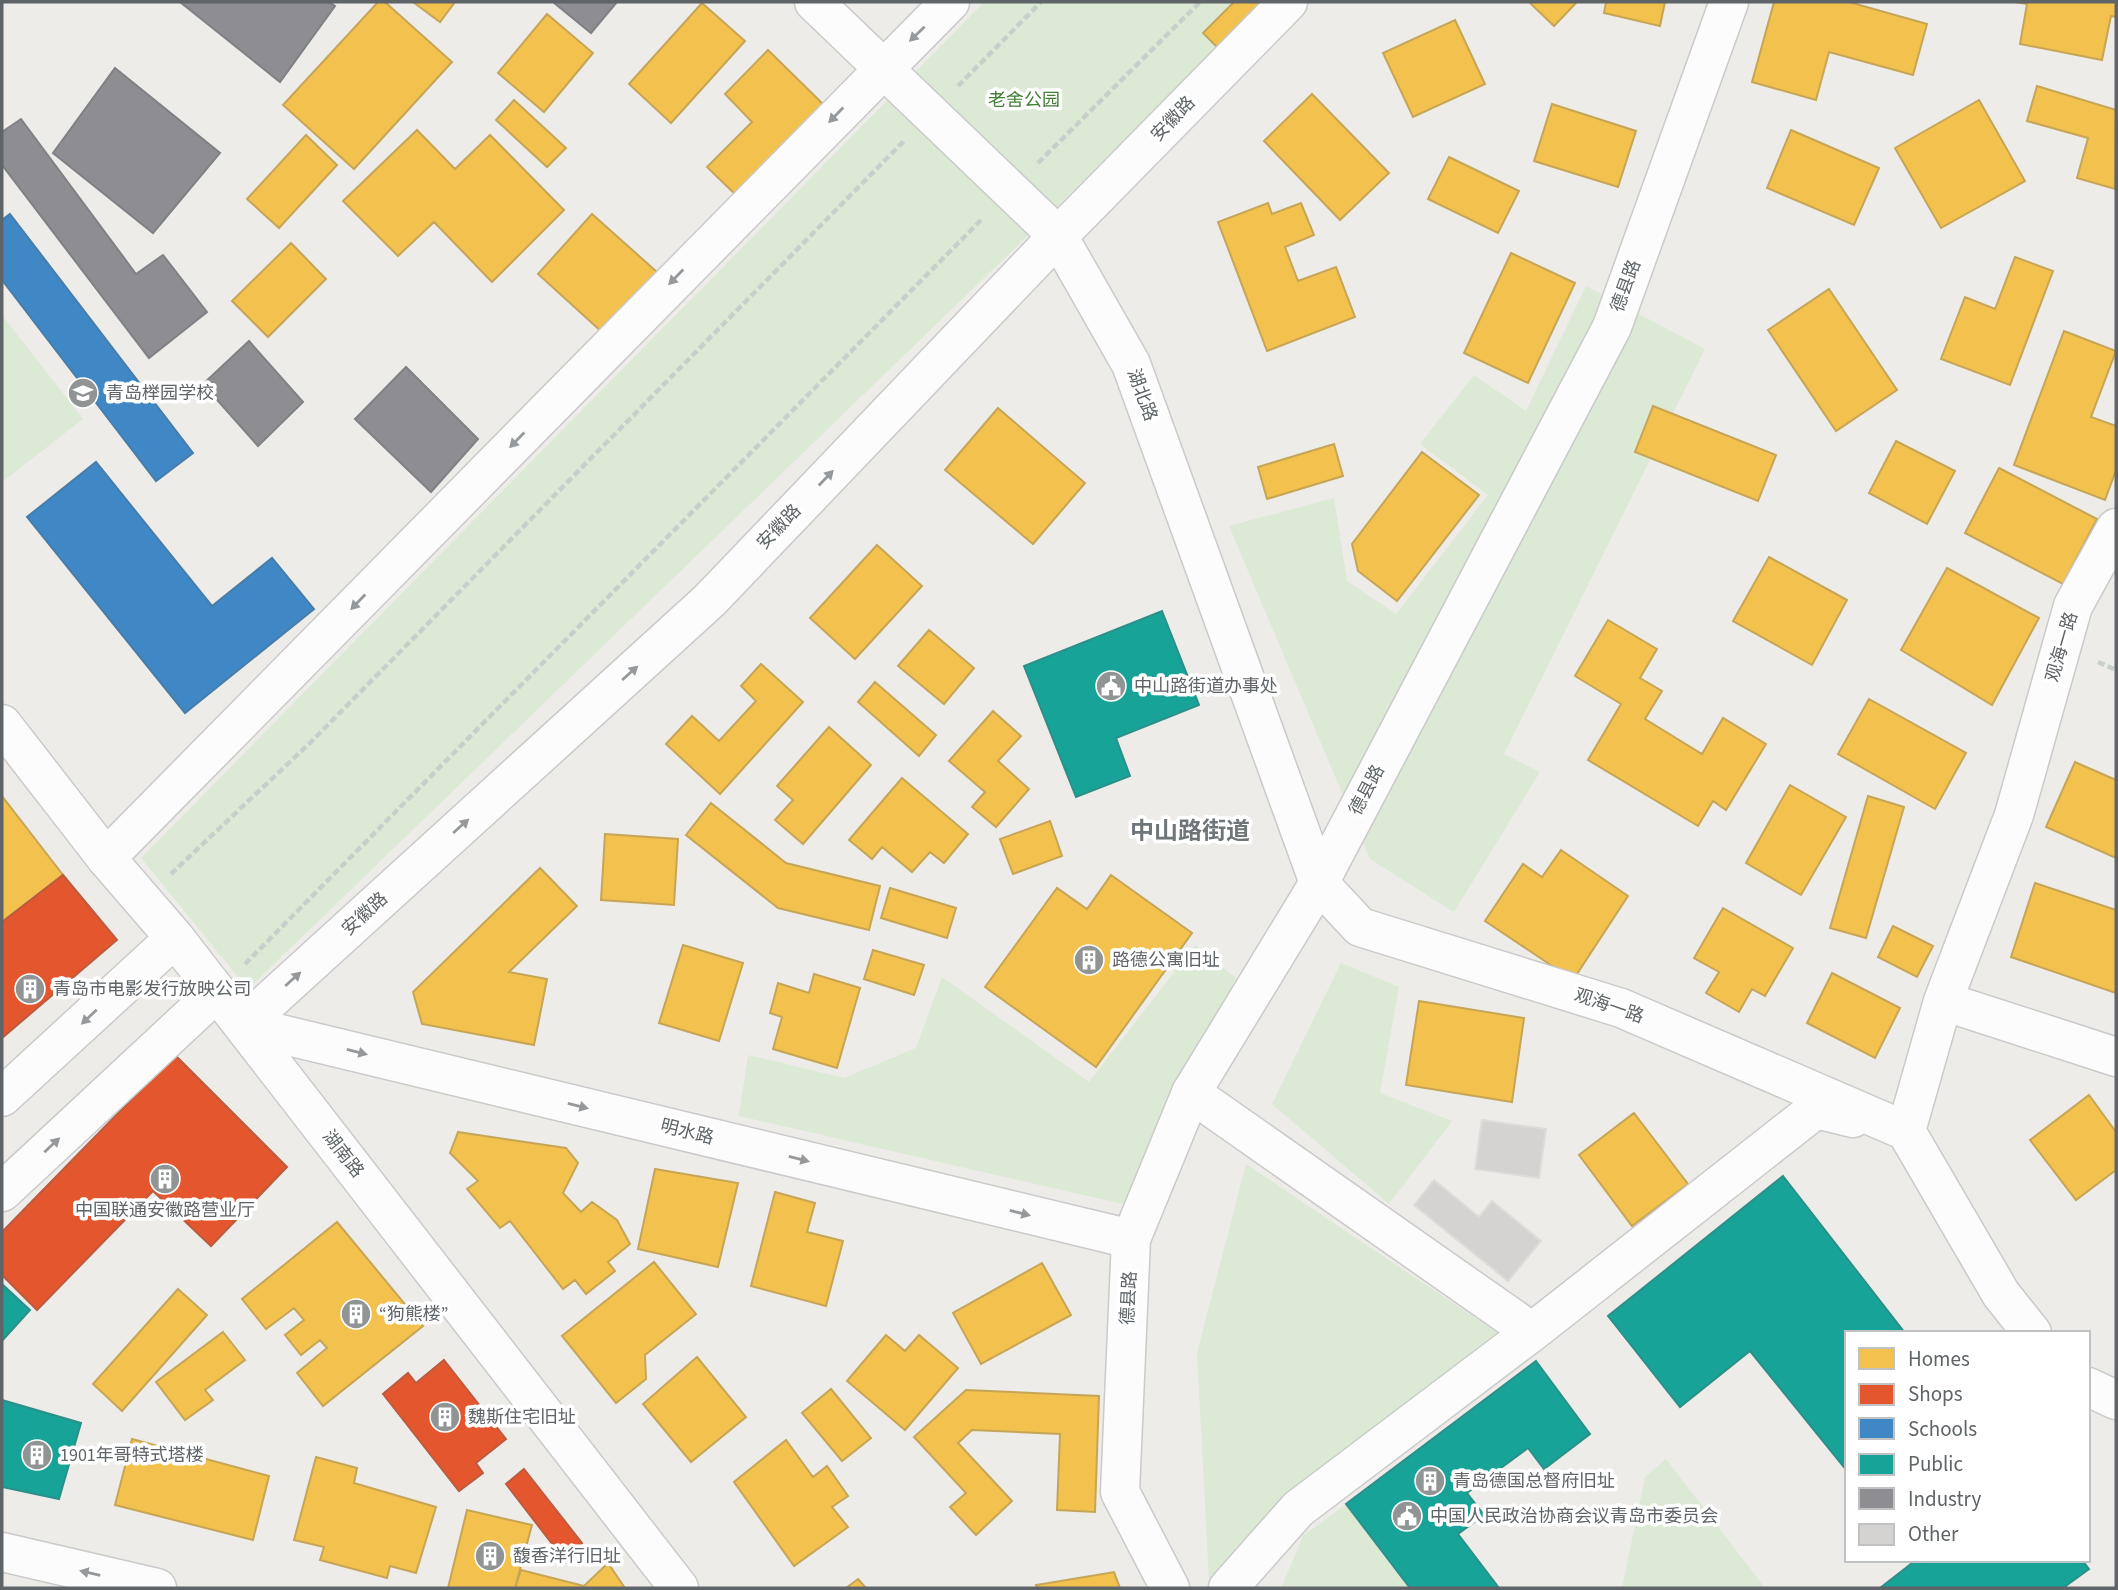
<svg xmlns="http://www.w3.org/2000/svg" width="2118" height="1590" font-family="'Source Sans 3','Noto Sans SC',sans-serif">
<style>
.green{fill:#dbe9d5}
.homes{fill:#f2c14e;stroke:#c6a556;stroke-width:2}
.shops{fill:#e4572e;stroke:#bc5b3f;stroke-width:2}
.schools{fill:#3f88c5;stroke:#487da9;stroke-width:2}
.public{fill:#17a398;stroke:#2c9089;stroke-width:2}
.industry{fill:#8d8d92;stroke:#7f8185;stroke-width:2}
.building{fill:#d5d3d2;stroke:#dedbd8;stroke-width:2}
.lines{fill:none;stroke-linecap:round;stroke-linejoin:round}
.minor-casing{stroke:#cacaca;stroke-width:41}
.tertiary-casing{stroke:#cacaca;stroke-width:41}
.path{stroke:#c8cec9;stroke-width:4.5;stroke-dasharray:7 3.5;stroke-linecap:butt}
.minor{stroke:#fcfcfc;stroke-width:38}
.tertiary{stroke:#fcfcfc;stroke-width:38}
.oneway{fill:#95999b}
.labels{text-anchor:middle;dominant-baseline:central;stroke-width:7;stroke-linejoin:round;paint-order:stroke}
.park-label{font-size:18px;fill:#437f35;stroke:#fff}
.street-label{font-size:18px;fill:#5e6467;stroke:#fff}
.poi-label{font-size:18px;fill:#5e6467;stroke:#fff;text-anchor:start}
.district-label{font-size:24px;font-weight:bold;fill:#6f7679;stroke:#fff}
</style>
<rect width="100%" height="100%" fill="#eeece9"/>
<path class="green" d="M984,2h278l-219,219 -795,768 -107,-131z
M1586,286l119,63 -201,405 36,18 -86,140 -84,-53 -141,-333 105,-28 13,83 49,33 92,-119 -68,-51 54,-69 52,36z
M2,315l81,104 -81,63z
M1195,945l41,33 -113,226 -384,-88 9,-61 96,23 72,-30 26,-71 147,105z
M1341,963l58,24 -19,106 72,28 -63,83 -117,-100z
M1246,1164l253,170 -213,159 -77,86 -12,-226z
M1666,1459l99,129h-143l23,-111z
M1346,1504l64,84h-129l22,-52z"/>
<path class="homes" d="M378,2h7l67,60 -98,107 -71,-64z
M413,2h42l-15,20z
M1234,2h32l-40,54 -23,-23z
M1529,2h48l-23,24z
M1606,2h59l-5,24 -56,-13z
M1774,2h75l78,22 -14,51 -84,-23 -13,48 -64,-18z
M2014,2h102v15l-5,-1 -9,44 -82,-16 7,-40z
M702,3l43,38 -74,82 -42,-39z
M547,14l46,39 -49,59 -46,-39z
M1455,20l30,64 -72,33 -30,-64z
M768,50l58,57 -88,90 -31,-30 45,-45 -27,-28z
M2037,86l79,24 -1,79 -38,-11 11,-40 -61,-17z
M1312,94l77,79 -49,47 -76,-79z
M514,100l52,48 -19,19 -51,-47z
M1979,100l46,81 -84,47 -46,-80z
M1552,104l84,27 -18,56 -84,-26z
M417,130l38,39 35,-34 74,75 -72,72 -58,-60 -36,34 -55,-55z
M1791,130l88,38 -25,57 -87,-37z
M306,135l31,30 -58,63 -32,-29z
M1449,157l70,34 -21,42 -70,-34z
M1268,203l4,11 29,-11 13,32 -29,12 13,34 38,-14 19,50 -88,34 -49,-129z
M592,214l65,58 -54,61 -65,-59z
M291,243l35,36 -58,58 -36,-36z
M1511,253l64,30 -47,100 -64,-30z
M2015,257l38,14 -43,114 -69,-26 24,-62 30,12z
M1829,289l68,101 -61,41 -68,-101z
M2064,331l52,20 -25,66 25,9v44l-11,30 -91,-35z
M1653,406l123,49 -18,46 -123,-49z
M998,408l87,75 -52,61 -88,-74z
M1896,441l59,30 -28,53 -58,-31z
M1334,444l9,32 -76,23 -9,-32z
M1422,452l57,43 -82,106 -39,-30 -6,-27z
M1999,468l98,51 -34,65 -98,-51z
M877,545l45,41 -67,73 -45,-41z
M1769,557l78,43 -35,65 -79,-44z
M1947,568l92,50 -47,87 -91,-55z
M1608,620l49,29 -17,29 22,13 -17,28 57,35 21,-36 43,26 -40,66 -13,-9 -15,25 -110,-66 33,-56 -46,-28z
M929,630l45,38 -30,36 -46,-38z
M761,664l42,38 -83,92 -54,-50 26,-28 27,25 37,-40 -15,-15z
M875,682l61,53 -17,21 -61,-54z
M1869,699l97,54 -31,56 -97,-55z
M993,711l28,25 -23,25 31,28 -33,38 -24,-20 13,-15 -36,-31z
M829,727l42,38 -68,79 -28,-24 18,-20 -16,-14z
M2075,762l41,18v78l-70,-31z
M902,778l66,56 -24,29 -14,-11 -18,20 -30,-25 -10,12 -23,-19z
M1790,785l56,32 -45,78 -55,-32z
M2,796l61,79 -61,47z
M1868,796l36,11 -38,131 -36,-10z
M711,803l75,60 94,23 -11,44 -91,-22 -92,-73z
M1050,821l12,35 -49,18 -13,-35z
M605,834l73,5 -4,66 -73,-5z
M1561,850l67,46 -55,84 -88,-59 38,-57 19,13z
M540,868l37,38 -68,66 38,7 -13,66 -112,-21 -9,-32z
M1111,875l81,58 -96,134 -111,-80 72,-99 30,21z
M2035,883l81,27v83l-105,-36z
M890,888l66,20 -9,30 -66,-20z
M1723,908l70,40 -28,48 -13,-7 -13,23 -33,-19 13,-21 -25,-14z
M1893,926l40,20 -16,31 -39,-20z
M683,945l60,18 -24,78 -60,-18z
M873,950l51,15 -10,30 -50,-16z
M1832,973l68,35 -25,50 -68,-35z
M814,974l46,14 -23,80 -64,-19 9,-32 -12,-4 8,-30 31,10z
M1419,1001l105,17 -12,84 -106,-17z
M2089,1095l27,37v38l-40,30 -46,-60z
M1634,1113l54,71 -56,42 -53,-71z
M458,1132l108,16 12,15 -15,30 18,19 11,-10 25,18 13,24 -22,18 7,9 -29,23 -11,-14 -12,9 -53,-68 -10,7 -33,-39 11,-8 -28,-28z
M655,1169l83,14 -20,84 -80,-18z
M775,1192l40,11 -8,29 36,9 -17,65 -75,-20z
M337,1222l86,104 -100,80 -26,-33 30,-25 -7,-8 -19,15 -16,-20 19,-15 -10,-12 -28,21 -24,-30z
M654,1262l42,52 -51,41 1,24 -30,24 -54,-67z
M1042,1263l29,52 -90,49 -28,-51z
M178,1289l29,26 -85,96 -29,-27z
M223,1332l22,28 -40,30 8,10 -28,20 -29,-38z
M886,1335l19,16 14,-16 39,33 -53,62 -58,-49z
M697,1357l49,60 -55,45 -48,-58z
M831,1389l40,49 -29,23 -40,-48z
M966,1390l133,6 -4,116 -38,-2 3,-76 -88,-4 -14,13 54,58 -36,34 -26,-28 16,-14 -52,-56z
M132,1439l137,37 -16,64 -138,-35z
M786,1440l27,37 14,-11 21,30 -16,11 16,20 -54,39 -60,-84z
M316,1457l41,11 -3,15 82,24 -20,66 -26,-7 -3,12 -67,-18 4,-13 -30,-7z
M467,1510l65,15 -17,63h-67z
M608,1563l17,25h-110l6,-18 63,16z
M1114,1572l6,16h-83l-1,-3z
M858,1579l8,9h-20z"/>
<path class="shops" d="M63,875l54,65 -115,98v-116z
M175,1055l112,112 -76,79 -58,-55 -116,119 -35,-35v-43z
M444,1360l62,79 -30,24 7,10 -24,18 -76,-97 25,-21 8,10z
M524,1469l58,74 -19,15 -57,-74z"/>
<path class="schools" d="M10,214l183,239 -37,28 -154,-201v-60z
M96,462l116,144 60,-48 42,51 -129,104 -158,-196z"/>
<path class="public" d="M1162,611l37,94 -83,33 14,38 -54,21 -52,-131z
M1783,1176l122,157h-58v138l-97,-120 -70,56 -72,-91z
M2,1284l28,26 -28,31z
M1536,1361l54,73 -46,35 -16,-21 -61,45 17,22 -26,19 41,54h-89l-64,-84z
M2,1400l79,23 -22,76 -57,-12z
M1916,1560h166l7,9 -26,19h-183z"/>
<path class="industry" d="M180,2h149l6,4 -55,76z
M553,2h64l-26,31z
M115,68l105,85 -67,80 -100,-80z
M21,119l115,155 27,-19 44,57 -58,46 -147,-193v-33z
M249,341l54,61 -45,44 -55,-62z
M406,367l72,72 -47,53 -76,-73z"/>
<path class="building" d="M1482,1120l64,9 -7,49 -64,-9z
M1434,1180l45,37 13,-16 49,40 -33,40 -94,-76z"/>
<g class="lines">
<g class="minor-casing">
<path id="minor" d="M814,2l244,234 73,128 188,519 41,44 261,81 285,123
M106,858l844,-856
M1943,1001l173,56
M243,1025l467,-425 348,-364 230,-234
M243,1025l888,214
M1191,1093l341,239
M2032,1333l-31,-39 -95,-163 37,-130 71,-186 59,-209 43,-78
M2088,1387l28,13
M2,1552l155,36
M1228,1588l70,-79 234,-177 284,-223 37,9"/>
</g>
<g class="tertiary-casing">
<path id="tertiary" d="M2,724l104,134 69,80 504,650
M2,1097l173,-159
M2,1192l215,-200
M1170,1588l-50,-96 11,-253 60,-146 128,-210 293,-556 117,-325"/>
</g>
<path class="path" d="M958,86l83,-84
M1038,163l162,-161
M2098,662l18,8
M171,874l141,-133 593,-601
M245,964l737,-745"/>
<use href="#minor" class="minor"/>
<use href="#tertiary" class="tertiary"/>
</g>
<defs><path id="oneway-solid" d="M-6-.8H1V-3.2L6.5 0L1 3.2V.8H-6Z" transform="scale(1.75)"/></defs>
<g class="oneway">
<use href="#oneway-solid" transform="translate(917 34) rotate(136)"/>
<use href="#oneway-solid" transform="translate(836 115) rotate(134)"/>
<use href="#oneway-solid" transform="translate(676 277) rotate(134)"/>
<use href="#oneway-solid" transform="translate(517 440) rotate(134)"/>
<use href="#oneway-solid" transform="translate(826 478) rotate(-46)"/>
<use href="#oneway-solid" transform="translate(358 602) rotate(134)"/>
<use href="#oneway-solid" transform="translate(630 673) rotate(-42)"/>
<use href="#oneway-solid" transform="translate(461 826) rotate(-42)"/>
<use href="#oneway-solid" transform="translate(293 979) rotate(-42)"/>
<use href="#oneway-solid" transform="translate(89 1017) rotate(137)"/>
<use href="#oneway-solid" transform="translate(357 1052) rotate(14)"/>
<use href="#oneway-solid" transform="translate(578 1106) rotate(14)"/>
<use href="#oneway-solid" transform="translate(52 1145) rotate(-43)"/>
<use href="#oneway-solid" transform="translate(799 1159) rotate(14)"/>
<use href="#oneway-solid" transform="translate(1020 1213) rotate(14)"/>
<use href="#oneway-solid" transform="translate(90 1573) rotate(-167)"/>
</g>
<defs>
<g id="school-disc" transform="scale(1.575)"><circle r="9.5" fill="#909494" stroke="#fff"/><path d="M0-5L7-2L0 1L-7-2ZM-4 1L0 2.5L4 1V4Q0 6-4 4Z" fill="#fff"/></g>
<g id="civic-disc" transform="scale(1.575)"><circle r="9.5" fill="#909494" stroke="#fff"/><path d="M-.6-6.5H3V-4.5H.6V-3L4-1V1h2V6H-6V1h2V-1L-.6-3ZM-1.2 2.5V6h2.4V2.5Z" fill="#fff"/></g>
<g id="building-disc" transform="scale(1.575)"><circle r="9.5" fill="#909494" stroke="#fff"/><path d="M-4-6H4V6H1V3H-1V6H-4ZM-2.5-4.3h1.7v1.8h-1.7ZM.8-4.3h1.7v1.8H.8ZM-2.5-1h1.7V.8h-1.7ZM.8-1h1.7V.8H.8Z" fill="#fff"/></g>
</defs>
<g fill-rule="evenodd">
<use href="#school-disc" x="83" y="393"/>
<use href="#civic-disc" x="1111" y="686"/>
<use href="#building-disc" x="1089" y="960"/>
<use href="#building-disc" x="30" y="989"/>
<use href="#building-disc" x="165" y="1179"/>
<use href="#building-disc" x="356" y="1314"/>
<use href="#building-disc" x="445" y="1417"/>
<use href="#building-disc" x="37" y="1455"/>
<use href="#building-disc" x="1430" y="1481"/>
<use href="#civic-disc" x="1407" y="1516"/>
<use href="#building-disc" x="490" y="1556"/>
</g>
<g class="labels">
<g class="park-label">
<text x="1024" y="100">老舍公园</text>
</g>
<g class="street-label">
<text transform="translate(1173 119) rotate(-46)">安徽路</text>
<text transform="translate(1626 286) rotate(-70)">德县路</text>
<text transform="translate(1142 395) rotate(70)">湖北路</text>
<text transform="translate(779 527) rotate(-46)">安徽路</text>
<text transform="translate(2062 647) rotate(-74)">观海一路</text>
<text transform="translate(1367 790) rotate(-62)">德县路</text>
<text transform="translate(365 914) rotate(-42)">安徽路</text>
<text transform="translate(1609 1006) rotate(19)">观海一路</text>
<text transform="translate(687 1132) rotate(14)">明水路</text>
<text transform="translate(343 1154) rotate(52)">湖南路</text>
<text transform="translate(1129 1298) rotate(-87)">德县路</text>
</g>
<g class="poi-label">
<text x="106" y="393">青岛榉园学校</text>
<text x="1134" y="686">中山路街道办事处</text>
<text x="1112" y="960">路德公寓旧址</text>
<text x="53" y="989">青岛市电影发行放映公司</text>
<text x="165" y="1210" text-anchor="middle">中国联通安徽路营业厅</text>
<text x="379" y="1314">“狗熊楼”</text>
<text x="468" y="1417">魏斯住宅旧址</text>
<text x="60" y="1455">1901年哥特式塔楼</text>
<text x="1453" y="1481">青岛德国总督府旧址</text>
<text x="1430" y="1516">中国人民政治协商会议青岛市委员会</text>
<text x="513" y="1556">馥香洋行旧址</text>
</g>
<g class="district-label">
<text x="1190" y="831">中山路街道</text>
</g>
</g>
<rect width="2118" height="1590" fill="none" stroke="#5e6467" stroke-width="7"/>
<rect x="1845" y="1331" width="245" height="231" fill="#ffffff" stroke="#bfc1c2" stroke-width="2"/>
<rect x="1859" y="1348" width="35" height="21" fill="#f2c14e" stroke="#bfc1c2" stroke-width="2"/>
<text x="1908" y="1366" font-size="21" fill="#5e6467">Homes</text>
<rect x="1859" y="1384" width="35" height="21" fill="#e4572e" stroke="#bfc1c2" stroke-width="2"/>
<text x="1908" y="1401" font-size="21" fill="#5e6467">Shops</text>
<rect x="1859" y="1418" width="35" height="21" fill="#3f88c5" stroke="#bfc1c2" stroke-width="2"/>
<text x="1908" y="1436" font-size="21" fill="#5e6467">Schools</text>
<rect x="1859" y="1454" width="35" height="21" fill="#17a398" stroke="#bfc1c2" stroke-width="2"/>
<text x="1908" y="1471" font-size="21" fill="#5e6467">Public</text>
<rect x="1859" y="1488" width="35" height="21" fill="#8d8d92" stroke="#bfc1c2" stroke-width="2"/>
<text x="1908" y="1506" font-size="21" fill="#5e6467">Industry</text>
<rect x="1859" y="1524" width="35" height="21" fill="#d5d3d2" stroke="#bfc1c2" stroke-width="2"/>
<text x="1908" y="1541" font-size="21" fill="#5e6467">Other</text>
</svg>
